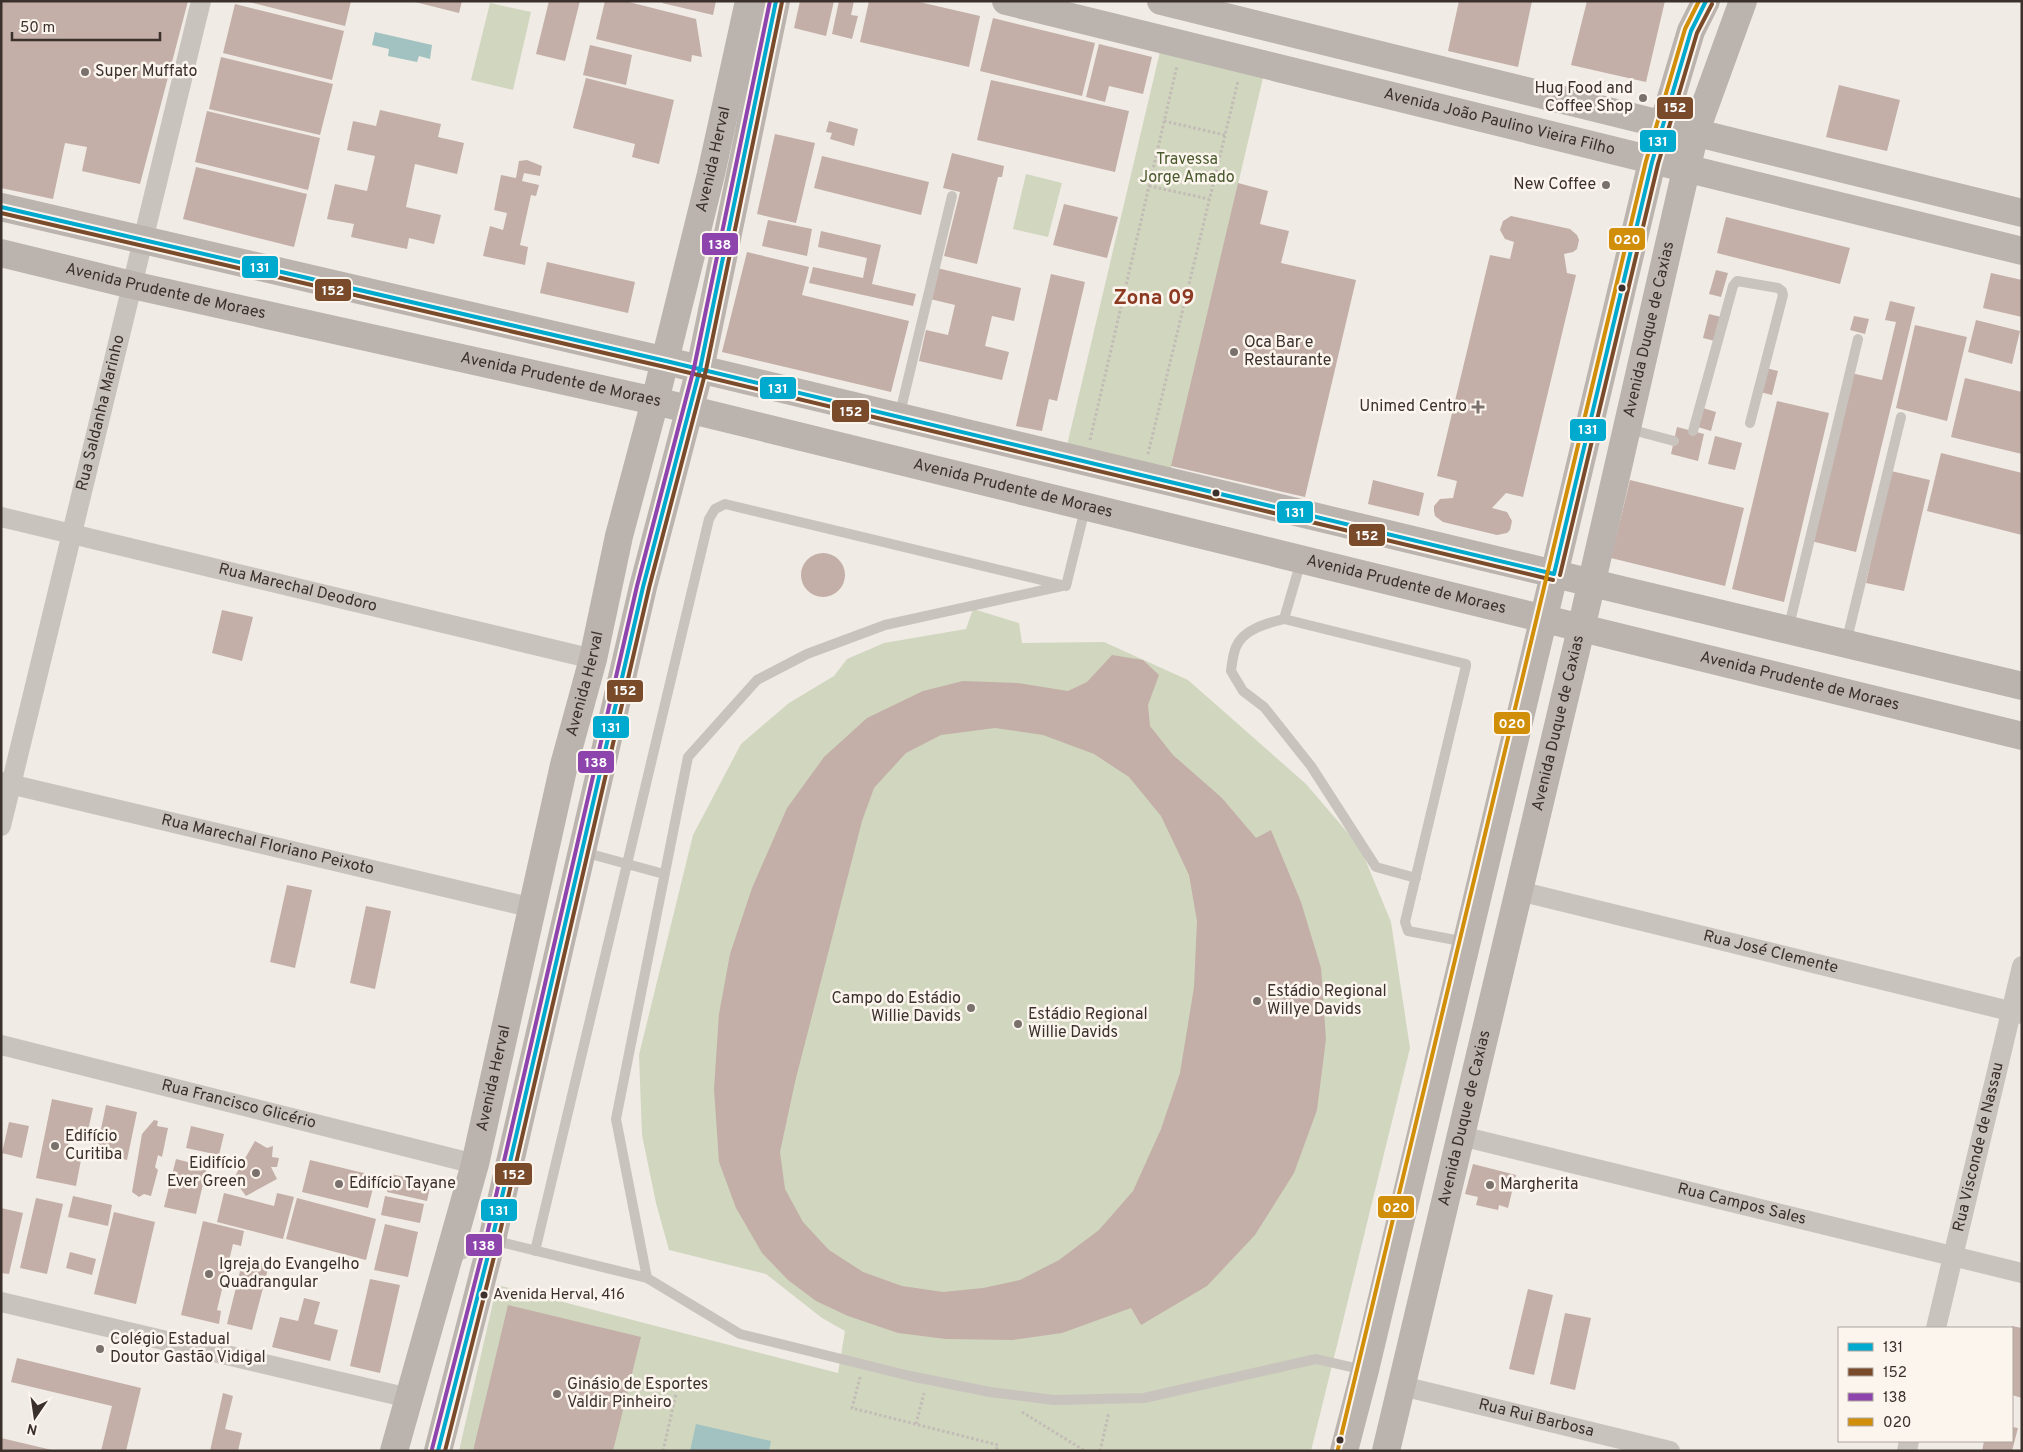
<svg xmlns="http://www.w3.org/2000/svg" width="2023" height="1452" font-family="Overpass,sans-serif">
<style>
.green{fill:#d1d6bf}
.water{fill:#a1c2c1}
.building{fill:#c3afa7;fill-rule:evenodd}
.lines{fill:none;stroke-linecap:round;stroke-linejoin:round}
.path{stroke:#c2bbb6;stroke-width:3;stroke-dasharray:2.5 2.5;stroke-linecap:butt}
.service{stroke:#c9c3be;stroke-width:10}
.minor{stroke:#c9c3be;stroke-width:20}
.secondary{stroke:#bab3ae;stroke-width:28}
.bus-1-casing{stroke:#fbf5ee;stroke-width:8}
.bus-2-casing{stroke:#fbf5ee;stroke-width:8}
.bus-3-casing{stroke:#fbf5ee;stroke-width:8}
.bus-4-casing{stroke:#fbf5ee;stroke-width:8}
.bus-1{stroke:#00a9ce;stroke-width:4}
.bus-2{stroke:#7a4b2a;stroke-width:4}
.bus-3{stroke:#8e44ad;stroke-width:4}
.bus-4{stroke:#d18e09;stroke-width:4}
.poi-dot{fill:#7a716c;stroke:#fbf5ee;stroke-width:2}
.bus-dot{fill:#3b302b;stroke:#fbf5ee;stroke-width:2}
.labels{text-anchor:middle;dominant-baseline:central;stroke-width:5;stroke-linejoin:round;paint-order:stroke}
.bus-label{font-size:15px;fill:#3b302b;stroke:#fbf5ee;text-anchor:start}
.poi-label{font-size:16px;fill:#3b302b;stroke:#fbf5ee;text-anchor:start}
.street-label{font-size:16px;fill:#3b302b;stroke:#fbf5ee}
.park-label{font-size:16px;fill:#4a5a2e;stroke:#fbf5ee}
.district-label{font-size:21px;font-weight:bold;fill:#8c3b22;stroke:#fbf5ee}
.line-badge{stroke:#fbf5ee;stroke-width:2}
.badge-label{font-size:14px;text-anchor:middle;font-weight:bold;fill:#fff}
</style>
<rect width="100%" height="100%" fill="#f0ebe5"/>
<path class="green" d="M490,3l41,9 -18,78 -42,-10z
M1163,39l103,26 -98,417 -104,-24z
M1026,174l36,9 -14,54 -35,-8z
M973,609l46,14 3,20 82,-1 84,38 118,104 54,63 31,75 19,126 -99,403h-852l38,-166 341,88 7,-42 -23,-13 -56,-44 -97,-24 -13,-47 -14,-68 -3,-80 54,-220 48,-91 48,-41 45,-27 13,-17 37,-16 82,-14z"/>
<path class="water" d="M375,32l57,13 -2,14 -11,-3 -2,6 -29,-6 1,-7 -17,-4z
M696,1424l75,17 -2,10h-79z"/>
<path class="building" d="M1,1h187l-48,183 -58,-13 5,-24 -22,-4 -12,56 -52,-11z
M245,1h106l-6,25z
M411,1h51l-3,12z
M549,1h31l-15,60 -29,-7z
M605,1h20l71,18 6,38 -10,-2 -1,7 -95,-23z
M663,1h53l-3,14 -51,-12z
M800,1h34l-8,35 -32,-8z
M839,1h15l-3,14 7,1 -6,23 -20,-5z
M869,1h46l65,15 -11,51 -109,-25z
M1459,1h73l-14,66 -70,-16z
M1587,1h78l-19,81 -75,-17z
M235,4l109,27 -12,49 -109,-27z
M993,18l102,25 -13,53 -102,-25z
M1099,44l53,13 -9,37 -34,-8 -4,16 -19,-5z
M590,45l42,10 -6,30 -43,-10z
M221,57l112,27 -13,51 -111,-26z
M586,78l88,22 -15,64 -27,-7 3,-13 -62,-16z
M991,80l138,31 -14,61 -138,-32z
M1839,85l61,15 -13,51 -61,-14z
M380,110l61,14 -3,13 26,6 -7,31 -42,-10 -9,43 35,8 -7,29 -25,-6 -2,11 -56,-12 3,-13 -27,-5 8,-35 32,7 8,-35 -28,-6 6,-29 23,5z
M207,111l113,27 -12,52 -113,-28z
M829,121l29,8 -4,17 -24,-7 2,-6 -6,-1z
M775,134l40,9 -19,80 -39,-9z
M952,153l52,13 -2,11h-4l-21,87 -33,-8 16,-64 -17,-4z
M822,156l107,26 -8,33 -107,-27z
M527,160l15,6 -2,10 -16,-3 -2,8 17,4 -3,11 -5,-1 -11,50 8,2 -3,18 -42,-9 7,-30 13,4 4,-17 -13,-3 7,-35 15,3 3,-17z
M196,167l111,27 -13,53 -111,-28z
M1238,183l30,8 -8,33 29,7 -8,32 75,17 -51,217 -134,-31z
M1064,204l54,13 -11,41 -54,-13z
M1511,216l59,13 7,6 2,5 -2,9 -4,3 -9,2 3,19 9,2 -53,222 -17,-4 -14,15 15,4 5,9 -2,9 -3,3 -10,2 -54,-13 -8,-6 -1,-5v-5l6,-7 13,-1 4,-17 -20,-5 53,-221 20,4 4,-17 -9,-3 -5,-9 3,-9z
M1726,217l124,31 -10,36 -123,-31z
M768,220l44,9 -5,27 -45,-10z
M821,231l60,14 -9,39 44,10 -3,12 -104,-23 4,-16 50,11 4,-20 -49,-11z
M747,252l62,15 -7,28 107,26 -18,71 -169,-40z
M547,262l88,20 -7,31 -88,-20z
M937,268l84,20 -7,33 -22,-5 -7,30 24,6 -7,28 -83,-19 7,-31 22,5 7,-30 -25,-6z
M1716,270l12,3 -7,24 -12,-3z
M1991,273l31,7v37l-39,-9z
M1051,274l34,8 -28,119 -8,-2 -7,32 -26,-5z
M1890,301l25,6 -59,245 -45,-11 40,-168 31,7 14,-58 -11,-2z
M1709,314l12,3 -6,24 -12,-3z
M1854,316l15,3 -4,15 -15,-4z
M1976,320l44,11 -8,33 -44,-12z
M1915,325l52,12 -20,84 -51,-13z
M1766,368l12,3 -6,24 -12,-3z
M1965,378l57,14v62l-71,-17z
M1777,401l52,12 -45,189 -52,-13z
M1703,408l13,4 -5,19 -13,-4z
M1677,427l27,7 -6,27 -27,-7z
M1715,436l27,7 -7,27 -27,-6z
M1941,453l81,20v62l-95,-24z
M1891,471l39,9 -26,111 -38,-8z
M1373,480l51,13 -5,23 -51,-12z
M1630,480l114,28 -19,78 -114,-28z
M801 575a22 22 0 1 1 44 0a22 22 0 1 1-44 0Z
M222,610l31,7 -11,44 -30,-8z
M1112,655l31,5 16,15 -11,30 2,21 23,29 49,43 34,40 15,-8 30,72 20,66 5,71 -9,71 -23,63 -39,62 -48,51 -66,39 -10,-17 -69,25 -50,7 -66,-1 -48,-6 -50,-17 -32,-15 -28,-21 -26,-27 -26,-45 -17,-46 -5,-73 5,-75 11,-60 22,-66 35,-80 37,-51 43,-39 56,-27 40,-10 55,2 50,8 19,-9zM995,728l48,7 51,19 35,23 32,39 28,59 8,46 -3,66 -14,86 -19,56 -28,62 -34,39 -40,30 -39,20 -37,8 -40,4 -41,-6 -39,-14 -34,-22 -26,-28 -18,-33 -5,-37 15,-70 67,-261 12,-33 32,-35 35,-18z
M287,885l25,5 -17,78 -25,-6z
M366,906l25,5 -16,78 -25,-6z
M52,1099l41,9 -6,27 -16,-4 -5,26 15,3 -5,26 -40,-8z
M106,1105l31,7 -10,48 -31,-7z
M154,1120l4,1 -1,5 11,2 -6,29 -4,-2 -3,12 3,3 -7,26 -7,-2 -5,3 -7,-5 10,-58z
M9,1122l20,4 -7,32 -20,-5z
M191,1126l33,8 -5,21 -33,-7z
M255,1141l12,7 6,-2 -1,11 7,1 -2,9h-6l6,12 -31,17 -6,-8 -9,-5z
M176,1159l31,8 -11,47 -32,-7z
M310,1160l66,16 -8,32 -66,-16z
M1473,1164l43,11 -8,33 -9,-3 -1,5 -22,-5 2,-8 -13,-3z
M391,1174l40,9 -4,18 -40,-9z
M224,1193l50,13 3,-13 17,4 -11,42 -66,-17z
M73,1196l39,9 -4,21 -40,-9z
M385,1196l39,8 -4,19 -39,-8z
M36,1198l27,6 -16,70 -27,-6z
M297,1198l79,21 -10,41 -80,-21z
M1,1208l22,5 -14,61 -8,-1z
M114,1212l41,10 -19,82 -42,-10z
M203,1221l41,10 -3,15 -8,-2 -16,66 4,1 -2,13 -38,-9z
M385,1224l33,8 -10,45 -34,-7z
M70,1252l26,7 -4,16 -26,-7z
M243,1259l26,6 -17,65 -25,-6z
M370,1279l30,6 -20,88 -30,-7z
M1528,1289l25,6 -19,80 -25,-6z
M304,1298l16,4 -6,22 24,6 -8,31 -58,-14 8,-30 18,4z
M508,1305l133,32 -28,114h-140z
M1565,1313l26,5 -16,72 -25,-6z
M2012,1326l10,2v70l-10,-3z
M17,1358l124,30 -15,63h-25l11,-45 -101,-24z
M223,1393l10,3 -8,33 17,4 -4,18h-28z
M2012,1427l6,1 -6,23h-30l2,-10h28z
M1,1438l51,12v1h-51z"/>
<g class="lines">
<path class="path" d="M1164,121l61,14
M1149,186l60,13
M1090,440l87,-374
M1148,454l90,-373
M860,1377l-8,31 146,37 -2,6
M1022,1412l63,39
M916,1424l8,-31
M663,1451l13,-57
M1100,1451l9,-39"/>
<path class="service" d="M899,417l53,-221
M1629,429l45,12
M1693,431l40,-145 4,-5 41,7 4,3 1,4 -33,128
M1284,619l17,-58
M1788,630l70,-291
M1846,643l55,-226
M583,852l81,22
M1416,878l-40,-11 -65,-101 -47,-59 -21,-16 -12,-20c1,-8 2,-17 5,-24 7,-18 32,-24 48,-28l182,45v2l-61,256 3,9 58,11
M535,1251l174,-732 6,-10 10,-5 341,82 19,-77
M453,1259l39,-19 155,38 93,56 170,42 80,16 64,8 90,-2 172,-39 48,11
M647,1278l-31,-159 72,-362 69,-77 50,-26 78,-29 177,-39"/>
<g class="minor">
<path id="s1" d="M1,517l592,142"/>
<path id="s2" d="M1,782l532,126"/>
<path id="s3" d="M1,826l200,-825"/>
<path id="s4" d="M1519,891l503,123"/>
<path id="s5" d="M1,1045l474,119"/>
<path id="s6" d="M1461,1136l561,137"/>
<path d="M1,1302l408,96"/>
<path id="s7" d="M1936,1328l86,-362"/>
<path id="s8" d="M1402,1386l268,65"/>
<path d="M1907,1451l2,-10"/>
</g>
<g class="secondary">
<path id="s9" d="M1006,1l1016,250"/>
<path d="M1161,1l861,212"/>
<path d="M1,207l665,154 1356,325"/>
<path id="s10" d="M1,253l131,32 523,116 1367,335"/>
<path id="s11" d="M394,1451l81,-287 89,-399 29,-106 26,-123 36,-135 56,-227 38,-173"/>
<path d="M438,1451l54,-211 151,-653 57,-218 76,-368"/>
<path d="M1344,1451l21,-81 287,-1208 39,-131 15,-30"/>
<path id="s12" d="M1386,1451l195,-822 105,-459 9,-37 48,-132"/>
</g>
<g class="bus-1-casing">
<path id="bus-1" d="M1,207l665,154 888,213
M1554,574l98,-412 39,-131 15,-30
M438,1451l54,-211 151,-653 57,-218 76,-368"/>
</g>
<g class="bus-2-casing">
<path id="bus-2" d="M1,213l664,154 888,213
M1560,575l98,-411 39,-131 15,-29
M445,1451l53,-210 151,-653 57,-218 76,-368"/>
</g>
<g class="bus-3-casing">
<path id="bus-3" d="M432,1449l54,-210 151,-653 57,-218 76,-367"/>
</g>
<g class="bus-4-casing">
<path id="bus-4" d="M1338,1449l308,-1288 39,-132 14,-28"/>
</g>
<use href="#bus-1" class="bus-1"/>
<use href="#bus-2" class="bus-2"/>
<use href="#bus-3" class="bus-3"/>
<use href="#bus-4" class="bus-4"/>
</g>
<g class="poi-dot">
<circle cx="85" cy="72" r="5"/>
<circle cx="1643" cy="98" r="5"/>
<circle cx="1606" cy="185" r="5"/>
<circle cx="1234" cy="352" r="5"/>
<path d="M1475.5 399.5h5v5h5v5h-5v5h-5v-5h-5v-5h5z"/>
<circle cx="1257" cy="1001" r="5"/>
<circle cx="971" cy="1008" r="5"/>
<circle cx="1018" cy="1024" r="5"/>
<circle cx="55" cy="1146" r="5"/>
<circle cx="256" cy="1173" r="5"/>
<circle cx="339" cy="1184" r="5"/>
<circle cx="1490" cy="1185" r="5"/>
<circle cx="209" cy="1274" r="5"/>
<circle cx="100" cy="1349" r="5"/>
<circle cx="557" cy="1394" r="5"/>
</g>
<g class="bus-dot">
<circle cx="1622" cy="288" r="4.5"/>
<circle cx="1216" cy="493" r="4.5"/>
<circle cx="484" cy="1295" r="4.5"/>
<circle cx="1340" cy="1440" r="4.5"/>
</g>
<g class="labels">
<g class="bus-label">
<text x="493" y="1295">Avenida Herval, 416</text>
</g>
<g class="poi-label">
<text x="95" y="72">Super Muffato</text>
<text x="1633" y="89" text-anchor="end">Hug Food and<tspan x="1633" dy="18">Coffee Shop</tspan></text>
<text x="1596" y="185" text-anchor="end">New Coffee</text>
<text x="1244" y="343">Oca Bar e<tspan x="1244" dy="18">Restaurante</tspan></text>
<text x="1467" y="407" text-anchor="end">Unimed Centro</text>
<text x="1267" y="992">Estádio Regional<tspan x="1267" dy="18">Willye Davids</tspan></text>
<text x="961" y="999" text-anchor="end">Campo do Estádio<tspan x="961" dy="18">Willie Davids</tspan></text>
<text x="1028" y="1015">Estádio Regional<tspan x="1028" dy="18">Willie Davids</tspan></text>
<text x="65" y="1137">Edifício<tspan x="65" dy="18">Curitiba</tspan></text>
<text x="246" y="1164" text-anchor="end">Eidifício<tspan x="246" dy="18">Ever Green</tspan></text>
<text x="349" y="1184">Edifício Tayane</text>
<text x="1500" y="1185">Margherita</text>
<text x="219" y="1265">Igreja do Evangelho<tspan x="219" dy="18">Quadrangular</tspan></text>
<text x="110" y="1340">Colégio Estadual<tspan x="110" dy="18">Doutor Gastão Vidigal</tspan></text>
<text x="567" y="1385">Ginásio de Esportes<tspan x="567" dy="18">Valdir Pinheiro</tspan></text>
</g>
<g class="street-label">
<text stroke="none"><textPath href="#s9" startOffset="508">Avenida João Paulino Vieira Filho</textPath></text>
<text stroke="none"><textPath href="#s11" startOffset="1331">Avenida Herval</textPath></text>
<text stroke="none"><textPath href="#s10" startOffset="169">Avenida Prudente de Moraes</textPath></text>
<text stroke="none"><textPath href="#s12" startOffset="1152">Avenida Duque de Caxias</textPath></text>
<text stroke="none"><textPath href="#s10" startOffset="574">Avenida Prudente de Moraes</textPath></text>
<text stroke="none"><textPath href="#s3" startOffset="425">Rua Saldanha Marinho</textPath></text>
<text stroke="none"><textPath href="#s10" startOffset="1039">Avenida Prudente de Moraes</textPath></text>
<text stroke="none"><textPath href="#s10" startOffset="1444">Avenida Prudente de Moraes</textPath></text>
<text stroke="none"><textPath href="#s1" startOffset="305">Rua Marechal Deodoro</textPath></text>
<text stroke="none"><textPath href="#s10" startOffset="1849">Avenida Prudente de Moraes</textPath></text>
<text stroke="none"><textPath href="#s11" startOffset="791">Avenida Herval</textPath></text>
<text stroke="none"><textPath href="#s12" startOffset="748">Avenida Duque de Caxias</textPath></text>
<text stroke="none"><textPath href="#s2" startOffset="274">Rua Marechal Floriano Peixoto</textPath></text>
<text stroke="none"><textPath href="#s4" startOffset="259">Rua José Clemente</textPath></text>
<text stroke="none"><textPath href="#s11" startOffset="386">Avenida Herval</textPath></text>
<text stroke="none"><textPath href="#s5" startOffset="245">Rua Francisco Glicério</textPath></text>
<text stroke="none"><textPath href="#s12" startOffset="342">Avenida Duque de Caxias</textPath></text>
<text stroke="none"><textPath href="#s7" startOffset="186">Rua Visconde de Nassau</textPath></text>
<text stroke="none"><textPath href="#s6" startOffset="289">Rua Campos Sales</textPath></text>
<text stroke="none"><textPath href="#s8" startOffset="138">Rua Rui Barbosa</textPath></text>
</g>
<g class="park-label">
<text x="1187" y="160">Travessa<tspan x="1187" dy="18">Jorge Amado</tspan></text>
</g>
<g class="district-label">
<text x="1154" y="298">Zona 09</text>
</g>
</g>
<g class="line-badge">
<rect x="1656" y="96" width="38" height="24" rx="5" fill="#7a4b2a"/>
<rect x="1639" y="129" width="38" height="24" rx="5" fill="#00a9ce"/>
<rect x="1608" y="227" width="38" height="24" rx="5" fill="#d18e09"/>
<rect x="701" y="232" width="38" height="24" rx="5" fill="#8e44ad"/>
<rect x="241" y="255" width="38" height="24" rx="5" fill="#00a9ce"/>
<rect x="314" y="278" width="38" height="24" rx="5" fill="#7a4b2a"/>
<rect x="759" y="376" width="38" height="24" rx="5" fill="#00a9ce"/>
<rect x="831" y="399" width="39" height="24" rx="5" fill="#7a4b2a"/>
<rect x="1569" y="418" width="38" height="24" rx="5" fill="#00a9ce"/>
<rect x="1276" y="500" width="38" height="24" rx="5" fill="#00a9ce"/>
<rect x="1348" y="523" width="38" height="24" rx="5" fill="#7a4b2a"/>
<rect x="606" y="679" width="38" height="24" rx="5" fill="#7a4b2a"/>
<rect x="1493" y="711" width="38" height="24" rx="5" fill="#d18e09"/>
<rect x="592" y="715" width="38" height="24" rx="5" fill="#00a9ce"/>
<rect x="577" y="750" width="38" height="24" rx="5" fill="#8e44ad"/>
<rect x="494" y="1162" width="39" height="24" rx="5" fill="#7a4b2a"/>
<rect x="1377" y="1195" width="38" height="24" rx="5" fill="#d18e09"/>
<rect x="480" y="1198" width="38" height="24" rx="5" fill="#00a9ce"/>
<rect x="465" y="1233" width="38" height="24" rx="5" fill="#8e44ad"/>
</g>
<g class="badge-label">
<text x="1675" y="112">152</text>
<text x="1658" y="146">131</text>
<text x="1627" y="244">020</text>
<text x="720" y="249">138</text>
<text x="260" y="272">131</text>
<text x="333" y="295">152</text>
<text x="778" y="393">131</text>
<text x="851" y="416">152</text>
<text x="1588" y="434">131</text>
<text x="1295" y="517">131</text>
<text x="1367" y="540">152</text>
<text x="625" y="695">152</text>
<text x="1512" y="728">020</text>
<text x="611" y="732">131</text>
<text x="596" y="767">138</text>
<text x="514" y="1179">152</text>
<text x="1396" y="1212">020</text>
<text x="499" y="1215">131</text>
<text x="484" y="1250">138</text>
</g>
<rect width="2023" height="1452" fill="none" stroke="#3b302b" stroke-width="5"/>
<rect x="1838" y="1327" width="175" height="115" fill="#fbf5ee" stroke="#aea6a0"/>
<rect x="1848" y="1343" width="25" height="8" fill="#00a9ce" stroke="#aea6a0"/>
<text x="1883" y="1352" font-size="15" fill="#3b302b">131</text>
<rect x="1848" y="1368" width="25" height="8" fill="#7a4b2a" stroke="#aea6a0"/>
<text x="1883" y="1377" font-size="15" fill="#3b302b">152</text>
<rect x="1848" y="1393" width="25" height="8" fill="#8e44ad" stroke="#aea6a0"/>
<text x="1883" y="1402" font-size="15" fill="#3b302b">138</text>
<rect x="1848" y="1418" width="25" height="8" fill="#d18e09" stroke="#aea6a0"/>
<text x="1883" y="1427" font-size="15" fill="#3b302b">020</text>
<g transform="translate(35 1417) rotate(193)" stroke="#fbf5ee" stroke-width="4" paint-order="stroke">
<path d="M0-4L9 19L0 12L-9 19Z" fill="#3b302b"/>
<text y="-8" font-size="14" font-weight="bold" text-anchor="middle" fill="#3b302b">N</text>
</g>
<path d="M12 32v8h148v-8" fill="none" stroke="#3b302b" stroke-width="2.5"/>
<text x="20" y="32" font-size="15" fill="#3b302b" stroke="#fbf5ee" stroke-width="4" paint-order="stroke">50 m</text>
</svg>
